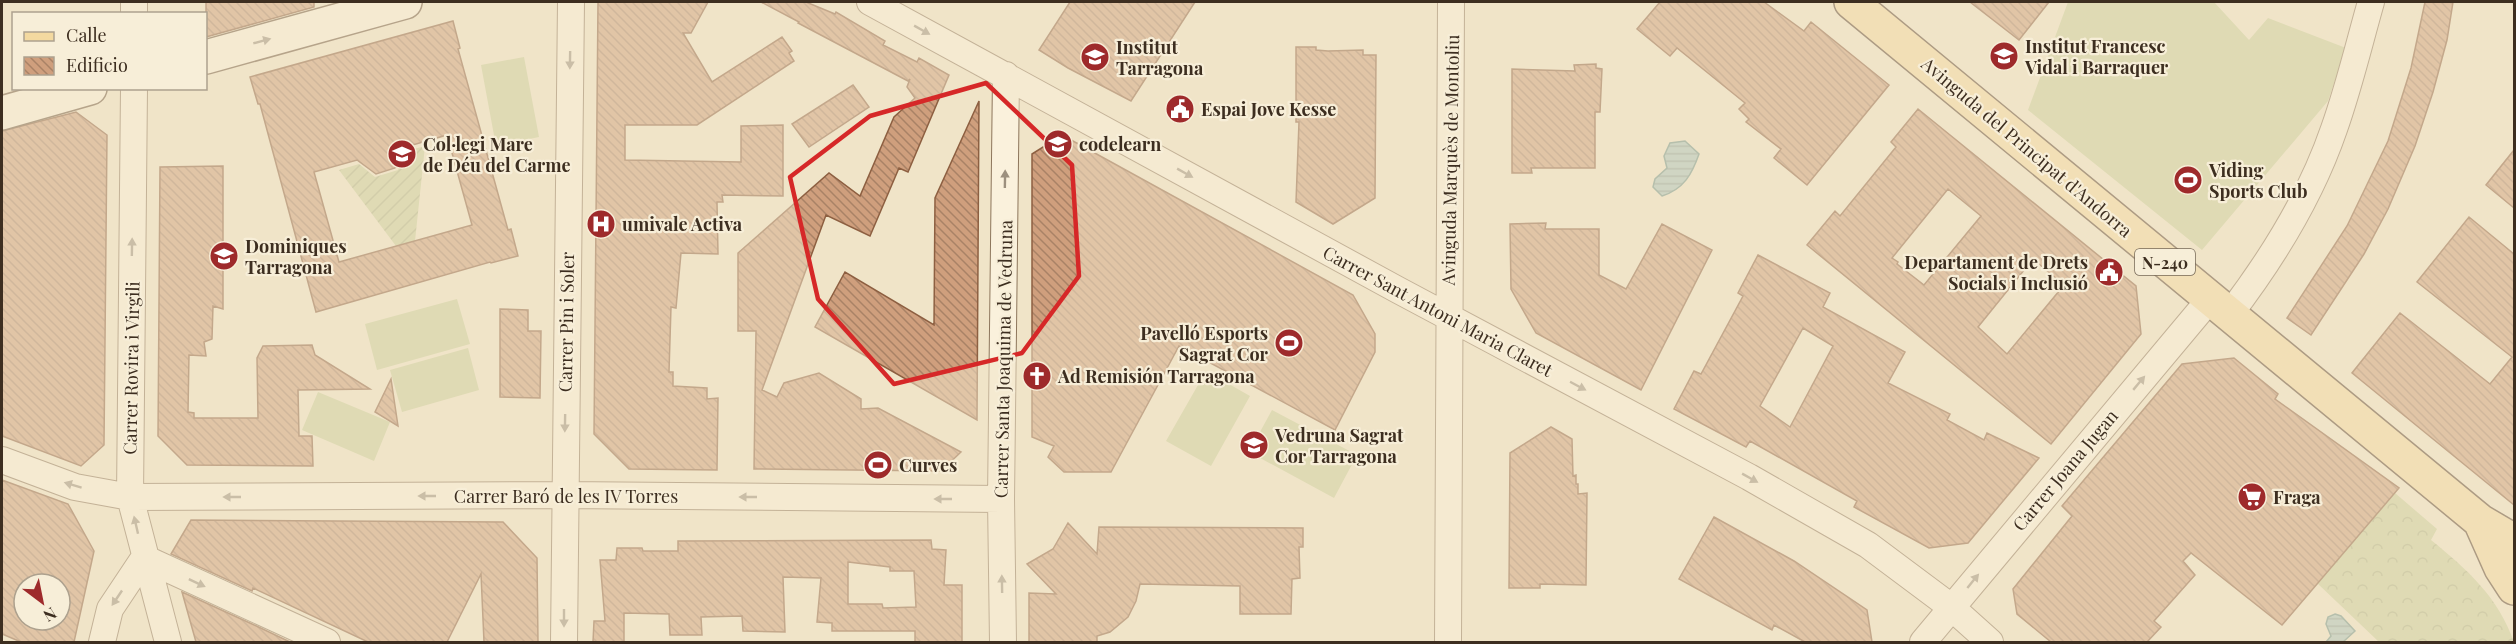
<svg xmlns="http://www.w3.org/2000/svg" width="2516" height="644" font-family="'Playfair Display',serif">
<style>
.forest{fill:url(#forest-crowns)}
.garden{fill:url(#garden-furrows)}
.pitch{fill:#c9cf9b}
.water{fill:url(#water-rules);stroke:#6f938a;stroke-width:1.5}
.building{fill:url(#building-back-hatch);stroke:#8d5f41;stroke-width:1.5;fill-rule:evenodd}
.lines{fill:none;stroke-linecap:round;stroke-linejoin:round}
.minor-casing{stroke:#8d765c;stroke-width:28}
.secondary-casing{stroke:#6f573f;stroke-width:36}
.primary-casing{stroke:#5b4430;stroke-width:36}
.minor{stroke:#faf1dc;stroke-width:26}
.secondary{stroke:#faf1dc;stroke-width:33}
.primary{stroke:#f3d9a0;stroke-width:33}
.oneway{fill:#9c907e}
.marked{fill:none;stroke:#d62828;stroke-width:4.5;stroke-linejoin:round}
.labels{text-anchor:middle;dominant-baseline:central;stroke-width:4.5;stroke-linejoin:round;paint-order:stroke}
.shield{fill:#f7eed8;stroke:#756857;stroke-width:1.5}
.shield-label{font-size:16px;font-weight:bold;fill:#3d2e20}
.poi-label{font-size:18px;font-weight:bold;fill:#3d2e20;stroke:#f7eed8;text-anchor:start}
.street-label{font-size:18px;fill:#3d2e20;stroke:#f7eed8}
</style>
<defs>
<pattern id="forest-crowns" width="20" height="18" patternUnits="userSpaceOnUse" patternTransform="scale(1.5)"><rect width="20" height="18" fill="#c9cf9b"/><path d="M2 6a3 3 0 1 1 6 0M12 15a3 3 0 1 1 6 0" fill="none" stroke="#aeb285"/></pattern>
<pattern id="garden-furrows" width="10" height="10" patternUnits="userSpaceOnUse" patternTransform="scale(1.5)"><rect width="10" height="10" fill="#c9cf9b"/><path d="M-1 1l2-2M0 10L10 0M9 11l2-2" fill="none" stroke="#aeb285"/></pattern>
<pattern id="water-rules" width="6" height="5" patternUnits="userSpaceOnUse" patternTransform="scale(1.5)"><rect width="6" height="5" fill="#a9c4bc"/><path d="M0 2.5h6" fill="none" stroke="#8ba098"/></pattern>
<pattern id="building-back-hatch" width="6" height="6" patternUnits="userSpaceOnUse" patternTransform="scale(1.5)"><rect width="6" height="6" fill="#cf9f7d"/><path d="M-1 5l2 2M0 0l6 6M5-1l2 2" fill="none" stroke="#a98266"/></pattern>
</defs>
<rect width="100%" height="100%" fill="#f0e4c8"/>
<path class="forest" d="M2395,493l42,36 -6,11c37,30 67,57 83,102h-135l-62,-59z"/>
<path class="garden" d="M425,146l-10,95 -19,5 -57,-76 20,-6 16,13 23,-7 5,-18z"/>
<path class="pitch" d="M2068,2h146l35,38 19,-22 78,30 -18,53 -126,149 -174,-140z
M524,57l15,80 -43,9 -15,-81z
M457,299l13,45 -93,26 -12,-46z
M468,348l11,42 -77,22 -12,-42z
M1206,371l44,25 -39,70 -45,-25z
M318,392l72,30 -16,39 -72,-31z
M1272,410l85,45 -23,43 -85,-46z"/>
<path class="water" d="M1685,141l14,13c-7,20 -15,35 -37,42l-9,-9 2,-8 12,-11 -3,-12 6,-13z
M2335,614l6,2 14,15 -12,11h-17l5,-6 -5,-12 2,-7z"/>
<path class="building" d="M206,2h108v5l-108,30z
M598,2h110l-17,31h-8l29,49 70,-45 10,14 -3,2 5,8 -97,64h-72v35l116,2v-36l42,-1v71l-61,-1 1,7h-6l1,52 -37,-1 -5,55 -5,-1 -2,65h4v14l34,2v11l11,-1 -1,72 -88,-1 -35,-35z
M761,2h45l29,12 1,-2 49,29 -2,4 34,17 2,-4 30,17 -41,97 -9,-4 -29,68 -44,-21 -64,175 15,7 7,-14 35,-10 42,26v10l17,-1 83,44 -20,19 -187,-2 2,-138h-18v-78l91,-80 31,23 34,-79 21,-19 -8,-11 3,-8 -2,2 -110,-58 1,-1z
M1070,2h125l-64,99 -63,-33 -29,-18z
M1660,2h104l40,29 7,-9 78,63 -82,100 -33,-27 7,-9 -35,-27 3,-3 -10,-10 6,-6 -68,-55 -7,8 -33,-27z
M1970,2h79l-30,38z
M2425,2h28l-6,38 -14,52 -18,54 -27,63 -24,45 -53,81 -24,-17 60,-92 41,-85 23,-73z
M453,21l7,27 -2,1 50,181 3,-1 7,27 -27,7 -1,-1 -174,50 -56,-208h-2l-8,-27zM447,135l25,90 -133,37 -25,-90 43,-12 19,14 19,-6 7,-20z
M1296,47h20v3l12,1 35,-1v5h13l-1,143 -42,26 -37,-22 3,-80h-3z
M1596,64v4l6,1 -2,43h-5v56h-64l1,5h-20v-104l63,2 -1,-6z
M853,85l16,22 -60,40 -17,-23z
M979,101l-2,319 -162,-93 30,-55 89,53 1,-127z
M1918,109l218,177 5,48 -90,110 -244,-199 28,-34 5,5 56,-69 -5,-5zM1948,189l33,27 -57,69 -27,-21 1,-2 -6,-4zM2033,259l31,26 -57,69 -29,-27z
M76,112l31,23 -3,310 -23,21 -79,-30v-305z
M1062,135l291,160 22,39v18l-40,78 -156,-84 -68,126h-47l-16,-15 6,-11 -22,-9v-283z
M2514,150v58l-28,-23z
M223,166v143l-10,-3 -1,33 -8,3 2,14 -17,-1 -1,57 6,1v5h64l-1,-60 6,-12 49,-1 3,10 55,34 -72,1 1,46h13l1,30 -126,-1 -29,-29 2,-269z
M2469,217l45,37v251l-162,-132 48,-60 90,71 22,-27 -95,-75z
M1546,223l-1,6h54v46l27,14 36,-65 50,26 -71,140 -105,-57 -25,-44 -1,-65z
M1758,255l72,38 -7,14 82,45 -17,31 62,31 -3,6 37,20 3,-7 52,25 -71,85 -39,5 -75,-41 3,-6 -107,-60 -4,6 -72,-38 20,-38 7,3 42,-78 -5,-3zM1803,328l30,18 -43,81 -30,-21z
M500,309l28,1v21h13l-1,67 -40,-1z
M2234,358l44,36 -3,5 124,89 -117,137 -91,-72 -8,8 12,14 -41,46 7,6 -14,15h-96l-34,-28 -4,-25 59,-73 -10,-10 120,-142z
M391,379l7,47 -23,-14z
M1551,427l21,12 1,37 3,-1v9h2v10l9,-1 -1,92 -46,-1v4h-31l1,-135z
M2,480l66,24 26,47 -20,91h-53l-19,-8zM24,584h36v36h-36z
M1714,517l80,44 73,49 5,32h-67l-31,-17 -2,5 -93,-51z
M191,520l312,2 34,36 1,84h-54l-3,-68 -34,68h-79l-115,-54 -1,3 -81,-37z
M1068,523l29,31 2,-27 204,1v19h-4l1,31 -8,1 -1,35h-51v-28l-100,-2 -4,17 -8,16 -18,15 -13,4v6h-68v-49l27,1 -29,-30 26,-15z
M931,540l1,9 14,1 -2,35h18v57h-47v-11h-83v-8l-15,-1 4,-44 -38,-1 2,55 -42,-1 -1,-15 -41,1 1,18h-32l-1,-21 -45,-1v29h-31l1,-21h11l-5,-61h16l1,-12h25l1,3h35v-10zM848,562l42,5v4h24l2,36 -33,1 -1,-4h-34z
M182,592l70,32 38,18h-94z"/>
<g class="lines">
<g class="minor-casing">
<path id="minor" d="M870,2l528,288 351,187 119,68 83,62 39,35
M134,14v-12
M134,88l-4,409 38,145
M2229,315c43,-56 82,-119 105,-186 15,-42 25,-85 37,-127
M2,460l73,27 55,10 434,-2 437,4
M102,642l8,-33 34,-51 183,84
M564,642l7,-640
M1003,642l-2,-143 5,-424
M1448,642l3,-640
M1923,642l287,-343"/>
</g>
<g class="secondary-casing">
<path id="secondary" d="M206,57l199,-55
M2,113l88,-25"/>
</g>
<g class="primary-casing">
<path id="primary" d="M1851,2l629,519 34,20
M2480,521l21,47 13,20"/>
</g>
<use href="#minor" class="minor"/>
<use href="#secondary" class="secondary"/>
<use href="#primary" class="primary"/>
</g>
<defs><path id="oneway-solid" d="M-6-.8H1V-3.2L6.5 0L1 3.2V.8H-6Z" transform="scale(1.5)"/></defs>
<g class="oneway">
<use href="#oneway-solid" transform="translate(922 30) rotate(29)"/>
<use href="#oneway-solid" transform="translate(262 41) rotate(-15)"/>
<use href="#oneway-solid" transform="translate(570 60) rotate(91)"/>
<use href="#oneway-solid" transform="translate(1185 173) rotate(29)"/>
<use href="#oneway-solid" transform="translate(1005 179) rotate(-89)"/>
<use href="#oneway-solid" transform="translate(132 247) rotate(-89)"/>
<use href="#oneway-solid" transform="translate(2139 383) rotate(-50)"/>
<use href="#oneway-solid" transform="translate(1578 386) rotate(28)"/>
<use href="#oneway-solid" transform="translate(565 423) rotate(91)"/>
<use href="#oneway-solid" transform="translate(1750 478) rotate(29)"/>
<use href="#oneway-solid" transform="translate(73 485) rotate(-163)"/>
<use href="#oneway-solid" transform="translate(427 496) rotate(180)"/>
<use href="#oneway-solid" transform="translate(232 497) rotate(180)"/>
<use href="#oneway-solid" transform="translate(748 497) rotate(-180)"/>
<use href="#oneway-solid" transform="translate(943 499) rotate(-180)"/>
<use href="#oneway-solid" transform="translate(136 525) rotate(-103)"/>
<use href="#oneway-solid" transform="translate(1973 581) rotate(-51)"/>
<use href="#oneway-solid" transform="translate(197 583) rotate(25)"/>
<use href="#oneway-solid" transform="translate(1002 584) rotate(-91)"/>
<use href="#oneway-solid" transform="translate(117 598) rotate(124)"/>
<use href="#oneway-solid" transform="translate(564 618) rotate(90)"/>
</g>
<path d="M0 0H2516V644H0ZM986,83l86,82 7,111 -57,77 -128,31 -76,-85 -28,-122 80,-61z" fill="#f0e4c8" fill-opacity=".55" fill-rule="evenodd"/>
<path class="marked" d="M986,83l86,82 7,111 -57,77 -128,31 -76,-85 -28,-122 80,-61z"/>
<defs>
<g id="school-disc" transform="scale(1.5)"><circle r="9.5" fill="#9e2a2b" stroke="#f7eed8"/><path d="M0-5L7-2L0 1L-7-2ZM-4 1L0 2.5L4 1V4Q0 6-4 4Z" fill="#fff"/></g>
<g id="civic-disc" transform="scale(1.5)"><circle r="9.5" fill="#9e2a2b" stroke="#f7eed8"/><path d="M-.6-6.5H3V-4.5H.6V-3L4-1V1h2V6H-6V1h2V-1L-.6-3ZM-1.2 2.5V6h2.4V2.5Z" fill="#fff"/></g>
<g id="stadium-disc" transform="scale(1.5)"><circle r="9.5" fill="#9e2a2b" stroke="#f7eed8"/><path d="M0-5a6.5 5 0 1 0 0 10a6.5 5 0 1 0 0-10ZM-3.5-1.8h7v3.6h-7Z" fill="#fff"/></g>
<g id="hospital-disc" transform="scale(1.5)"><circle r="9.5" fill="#9e2a2b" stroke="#f7eed8"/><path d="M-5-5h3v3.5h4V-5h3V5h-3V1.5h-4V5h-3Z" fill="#fff"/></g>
<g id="church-disc" transform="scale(1.5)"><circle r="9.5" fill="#9e2a2b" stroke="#f7eed8"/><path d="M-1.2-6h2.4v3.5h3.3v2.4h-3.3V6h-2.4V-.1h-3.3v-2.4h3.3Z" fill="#fff"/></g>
<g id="supermarket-disc" transform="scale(1.5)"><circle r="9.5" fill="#9e2a2b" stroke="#f7eed8"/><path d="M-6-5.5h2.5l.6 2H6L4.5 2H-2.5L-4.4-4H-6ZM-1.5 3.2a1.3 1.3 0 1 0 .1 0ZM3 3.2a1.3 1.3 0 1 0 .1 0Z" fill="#fff"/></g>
</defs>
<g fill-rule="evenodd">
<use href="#school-disc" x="2004" y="56"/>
<use href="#school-disc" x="1095" y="57"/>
<use href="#civic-disc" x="1180" y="109"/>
<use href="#school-disc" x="1058" y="144"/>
<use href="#school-disc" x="402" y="154"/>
<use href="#stadium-disc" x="2188" y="180"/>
<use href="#hospital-disc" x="601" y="224"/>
<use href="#school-disc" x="224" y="256"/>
<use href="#civic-disc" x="2109" y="272"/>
<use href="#stadium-disc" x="1289" y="343"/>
<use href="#church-disc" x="1037" y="376"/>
<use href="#school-disc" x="1254" y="445"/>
<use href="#stadium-disc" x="878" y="465"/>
<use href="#supermarket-disc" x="2252" y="497"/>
</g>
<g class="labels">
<rect class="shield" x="2135" y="249" width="60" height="26" rx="4.5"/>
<g class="shield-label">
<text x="2165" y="262">N-240</text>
</g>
<g class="poi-label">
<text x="2025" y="46">Institut Francesc<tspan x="2025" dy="21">Vidal i Barraquer</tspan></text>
<text x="1116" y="47">Institut<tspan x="1116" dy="21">Tarragona</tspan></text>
<text x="1201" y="109">Espai Jove Kesse</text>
<text x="423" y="144">Col·legi Mare<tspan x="423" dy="21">de Déu del Carme</tspan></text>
<text x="1079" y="144">codelearn</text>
<text x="2209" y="170">Viding<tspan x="2209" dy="21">Sports Club</tspan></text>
<text x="622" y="224">umivale Activa</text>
<text x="245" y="246">Dominiques<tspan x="245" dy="21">Tarragona</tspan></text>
<text x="2088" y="262" text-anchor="end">Departament de Drets<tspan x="2088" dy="21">Socials i Inclusió</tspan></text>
<text x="1268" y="333" text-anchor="end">Pavelló Esports<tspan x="1268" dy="21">Sagrat Cor</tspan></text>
<text x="1058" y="376">Ad Remisión Tarragona</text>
<text x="1275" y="435">Vedruna Sagrat<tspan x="1275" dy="21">Cor Tarragona</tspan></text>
<text x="899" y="465">Curves</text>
<text x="2273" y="497">Fraga</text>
</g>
<g class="street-label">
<text transform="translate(2027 147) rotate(40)">Avinguda del Principat d'Andorra</text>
<text transform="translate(1450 160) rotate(-89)">Avinguda Marquès de Montoliu</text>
<text transform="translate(1438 311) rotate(28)">Carrer Sant Antoni Maria Claret</text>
<text transform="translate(566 322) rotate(-89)">Carrer Pin i Soler</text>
<text transform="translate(1003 359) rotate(-89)">Carrer Santa Joaquima de Vedruna</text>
<text transform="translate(131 368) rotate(-89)">Carrer Rovira i Virgili</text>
<text transform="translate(2065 470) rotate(-50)">Carrer Joana Jugan</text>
<text x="566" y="496">Carrer Baró de les IV Torres</text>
</g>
</g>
<rect width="2516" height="644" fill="none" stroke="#3d2e20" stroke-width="6"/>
<rect x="12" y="12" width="195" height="78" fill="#f7eed8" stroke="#ada18e" stroke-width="1.5"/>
<rect x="24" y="32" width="30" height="9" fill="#f3d9a0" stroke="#ada18e" stroke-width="1.5"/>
<text x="66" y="42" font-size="18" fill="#3d2e20">Calle</text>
<rect x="24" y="57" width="30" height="18" fill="url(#building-back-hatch)" stroke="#ada18e" stroke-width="1.5"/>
<text x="66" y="72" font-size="18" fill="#3d2e20">Edificio</text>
<g transform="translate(42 602) rotate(148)"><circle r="28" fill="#f7eed8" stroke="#ada18e" stroke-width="1.5"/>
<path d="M0-4.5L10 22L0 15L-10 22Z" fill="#9e2a2b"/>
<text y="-9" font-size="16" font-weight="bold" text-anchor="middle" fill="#3d2e20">N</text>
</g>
</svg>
